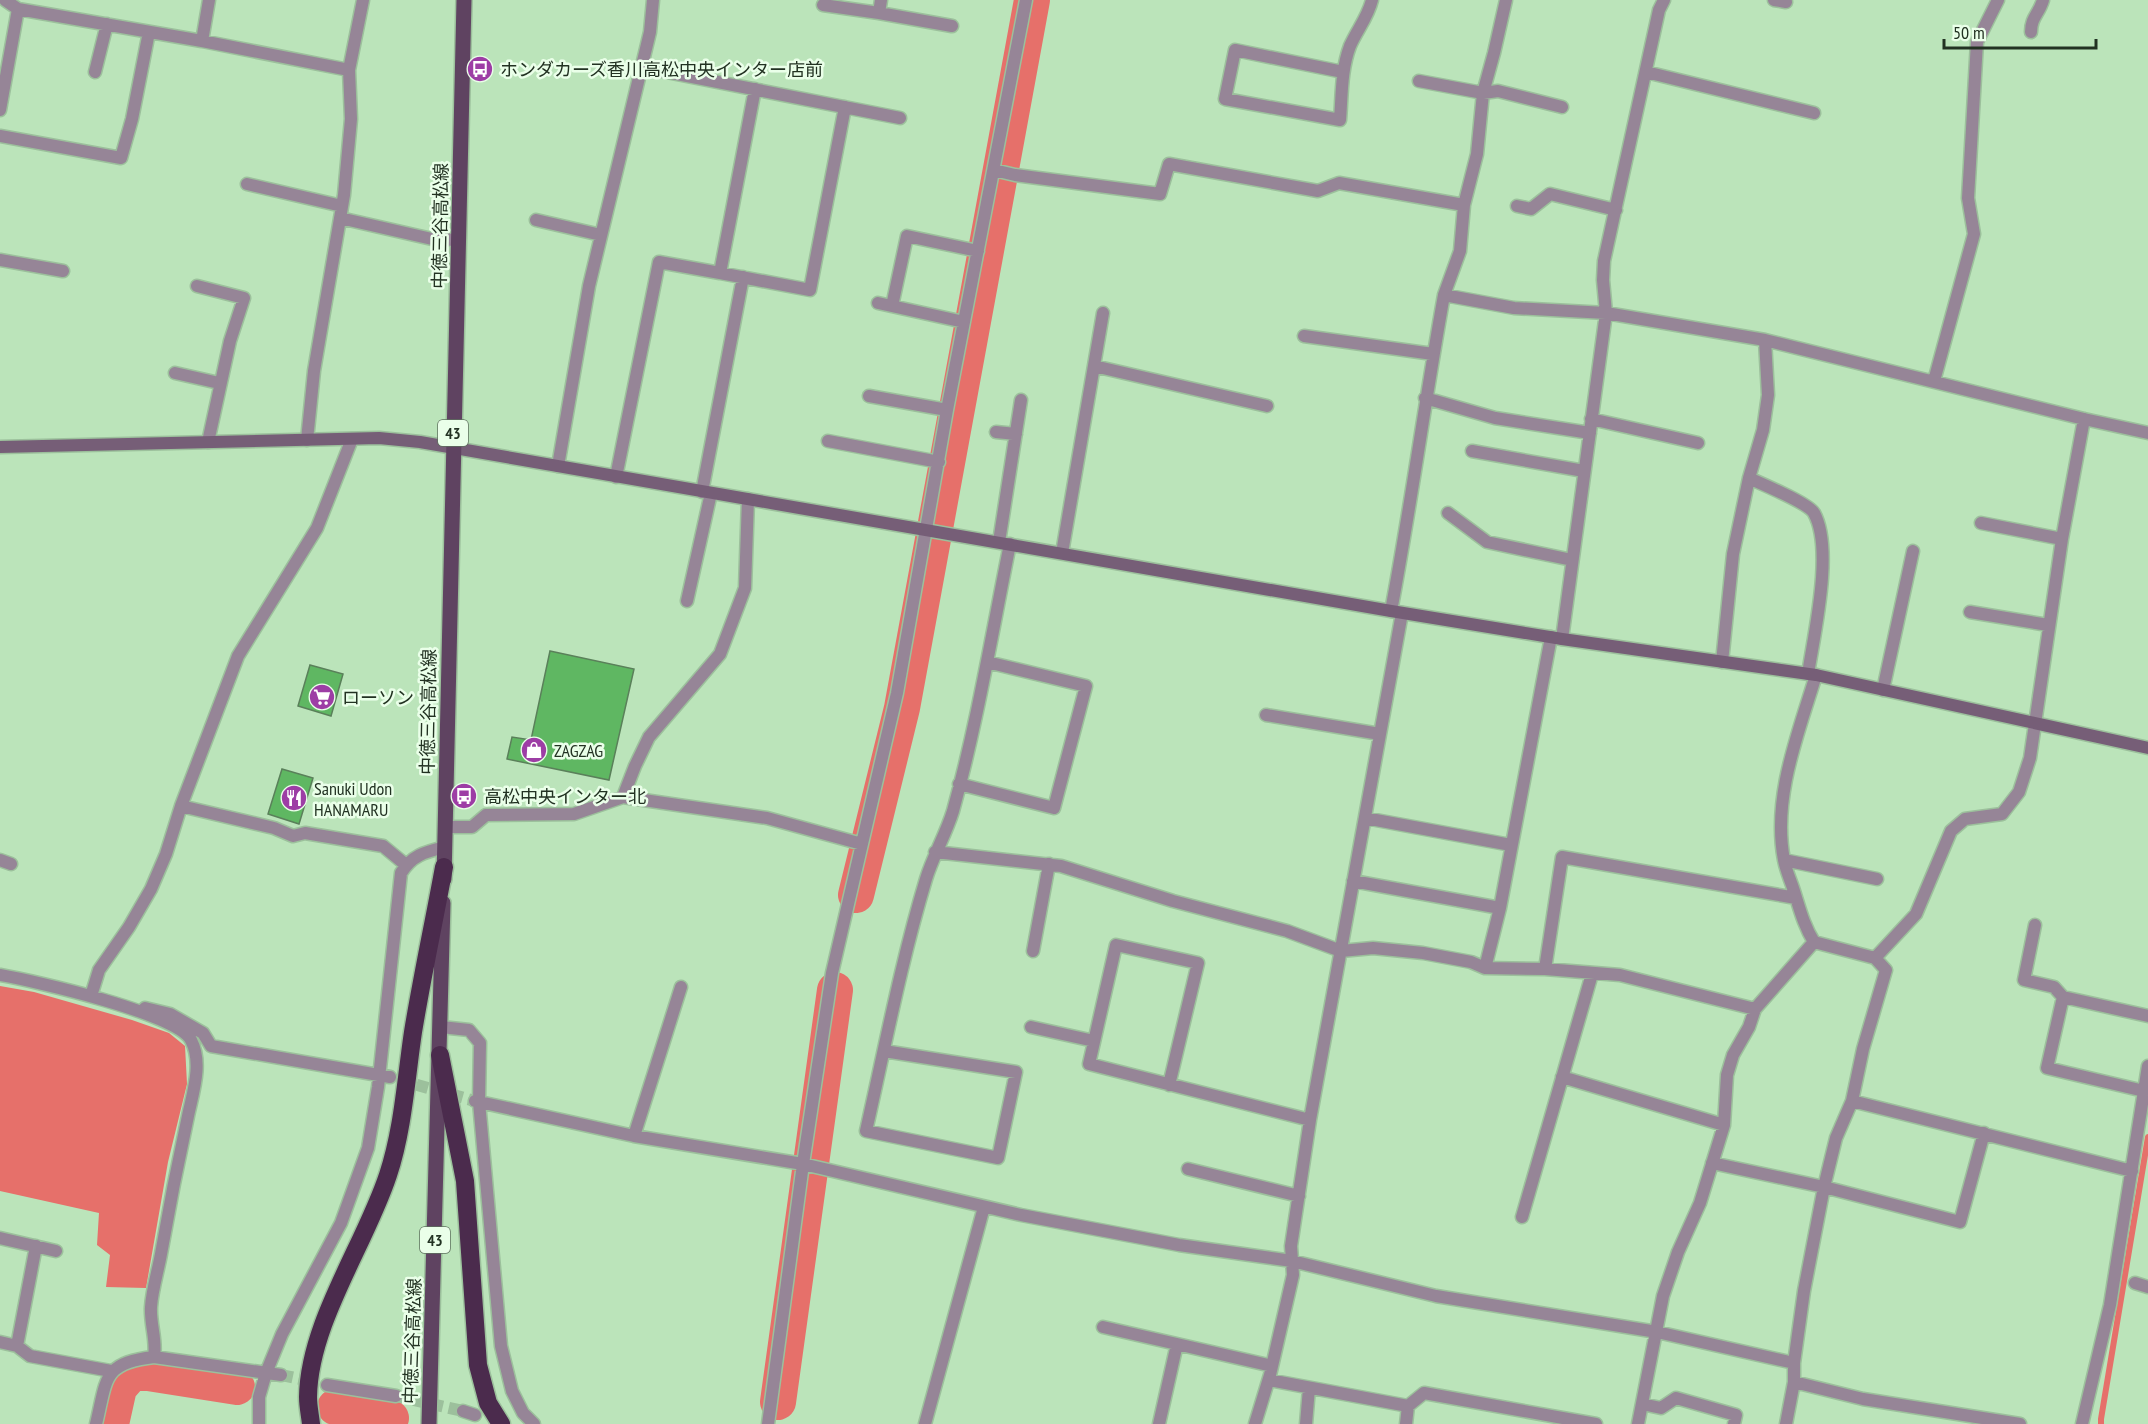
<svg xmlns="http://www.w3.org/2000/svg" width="2148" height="1424" font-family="'PT Sans Narrow','Noto Sans JP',sans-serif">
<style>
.water{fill:#e6706a}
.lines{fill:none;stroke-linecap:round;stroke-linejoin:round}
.stream{stroke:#e6706a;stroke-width:6}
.river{stroke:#e6706a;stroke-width:36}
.building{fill:#5fb762;stroke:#5a805a;stroke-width:1.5}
.street-tunnel{stroke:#9cc09c;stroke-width:12;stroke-dasharray:12 6;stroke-linecap:butt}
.street-casing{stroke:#9cc09c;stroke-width:15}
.secondary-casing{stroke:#9cc09c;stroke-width:15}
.primary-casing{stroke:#9cc09c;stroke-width:18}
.highway-casing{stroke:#9cc09c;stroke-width:21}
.street{stroke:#968597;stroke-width:12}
.secondary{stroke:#765e77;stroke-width:12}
.primary{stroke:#5f4361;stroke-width:15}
.highway{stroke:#4b2b4d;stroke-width:18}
.labels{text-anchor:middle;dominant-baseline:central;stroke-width:5;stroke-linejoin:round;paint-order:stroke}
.shield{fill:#eaffe9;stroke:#5e705e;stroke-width:1.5}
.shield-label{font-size:16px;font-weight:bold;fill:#223222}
.poi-label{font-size:18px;fill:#223222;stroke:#eaffe9;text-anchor:start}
.street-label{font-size:18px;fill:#223222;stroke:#eaffe9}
</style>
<rect width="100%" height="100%" fill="#bbe4ba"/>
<path class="water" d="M0,986l34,6 98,28 37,13 16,13 2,38 -19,78 -22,126 -40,-1 4,-32 -13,-10 2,-32 -99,-22z"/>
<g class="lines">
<path class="stream" d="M2101,1424v-5l47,-282"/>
<path class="river" d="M856,895l46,-187 130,-708
M778,1402l57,-412
M335,1407l56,11
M111,1424l8,-36 13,-15h16l89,14"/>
</g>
<path class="building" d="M550,651l84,18 -25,111 -102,-21 5,-22 19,3z
M310,665l33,9 -12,42 -33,-10z
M282,769l31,9 -14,46 -31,-10z"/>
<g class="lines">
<path class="street-tunnel" d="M399,1080l76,21
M281,1375l33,7
M396,1396l67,15"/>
<g class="street-casing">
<path id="street" d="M5,0l13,9 184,32 147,29
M881,0l-2,13 73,13
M1774,0l12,2
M823,5l56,8
M2031,32c0,-15 8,-18 12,-32
M202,41l7,-41
M641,67l259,51
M95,72l12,-48
M1343,72l-108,-22 -10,49 115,21c2,-25 1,-50 10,-74 7,-16 18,-29 22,-46
M1646,72l168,41
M1419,81l64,12 15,-2 64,16
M755,89l-35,184 90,17 35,-183
M0,110l18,-101
M0,136l121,22 11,-39 17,-87
M994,170l21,5 145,19 9,-30 149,27 21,-8 125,22
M247,184l95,22
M1517,206l14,3 19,-15 66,16
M340,218l92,21 27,1
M536,220l65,15
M0,260l63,11
M197,286l47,12 -14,43 -22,101
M1444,295l16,-44 4,-46 13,-51 6,-61 11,-40 12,-53
M878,303l86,19
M892,306l15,-70 71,15
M1304,336l129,18
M1094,366l173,40
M175,373l44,10
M1934,381l40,-147 -6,-36 9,-156 21,-42
M869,396l78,14
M1425,398l70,20 95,15
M1591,419l107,24
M996,432l20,2
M307,440l7,-69 30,-176 7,-76 -2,-49 14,-70
M828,441l111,21
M1472,451l112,20
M558,466l31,-180 61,-254 3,-32
M616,477l43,-215 61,11
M1749,478c13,6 59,25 65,35 20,36 0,121 -6,161
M702,492l41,-215
M1448,513l39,29 85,18
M1981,523l81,16
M999,542l22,-142
M1062,553l41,-240
M687,601l24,-108
M1391,611c20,-105 34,-211 53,-316l70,13 92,5 159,27 319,79 64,14
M1970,612l78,13
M1562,639l44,-326 -3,-33 1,-19 55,-251 5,-10
M1722,662l11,-108 16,-76 14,-48 5,-35 -3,-55
M1883,690l30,-139
M1266,715l114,19
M959,784l95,24 32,-122 -99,-24
M623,797l144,21 95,26
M181,806l57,-150 79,-128 35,-89
M1365,818l146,27
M445,827h27l14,-12 88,-1 49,-17 12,-31 14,-29 71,-83 25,-66 3,-89
M935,852l126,14 112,35 114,30 54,20 32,-3 50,5 48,9 14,6 60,1 75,6 135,34 59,-67
M0,860l11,4
M1784,860l93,19
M1353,881l147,27
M2035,925l-11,55 30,7 9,10
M1033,951l16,-87
M1875,958l41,-44 35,-83 14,-12 37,-5 17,-22 11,-34 32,-219 22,-120
M1485,968l15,-60 51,-271
M1545,969l17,-112 234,41
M0,975c34,6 176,38 191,65 12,23 2,52 -3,76 -10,46 -19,92 -27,138 -3,17 -9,36 -10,53 -1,18 6,33 3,50
M91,996l8,-26 30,-43 22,-38 15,-35 15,-48 93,22 19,8 12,-3 78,13 23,19
M145,1008l25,6 33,19 8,13 179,31
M441,1027l28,3 11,13 -1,59 22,244 11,45 11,22 11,11
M1031,1027l63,14
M884,1051l132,21 -18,86 -132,-27c19,-84 35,-169 60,-252 7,-23 20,-45 27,-68 24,-87 39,-178 57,-267
M1562,1077l162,48
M1169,1085l29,-122 -82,-18 -27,119 221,56
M2144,1091l-97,-23 16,-71 85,19
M475,1101l159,35 169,28 218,51 158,30 113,16 144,35 221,36 137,31
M1852,1101l280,70
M634,1136l47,-149
M1712,1163l112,24 136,35 24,-89
M1188,1169l111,27
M1522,1217l70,-243
M0,1238l56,13
M2135,1283l13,4
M1103,1327l169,39
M0,1342l17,4 13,10 81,15
M17,1346l19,-100
M1269,1380l139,26 16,-13 172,31
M1794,1382l69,17 157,25
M327,1385l69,11
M1642,1404l19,4 15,-10 60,17 -2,9
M463,1411l12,4
M96,1424c11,-45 6,-61 58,-67l127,18
M259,1424v-27l7,-24 16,-39 59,-111 27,-75 10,-61 23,-214c11,-18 24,-21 44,-26
M768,1424l35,-260 29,-191 65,-280 50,-283 79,-410
M925,1424l59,-217
M1159,1424l18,-80
M1255,1424l15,-49 23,-100 -2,-29 19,-126 92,-507
M1306,1424l3,-36
M1406,1424l2,-18
M1638,1424l25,-128 15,-44 22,-49 24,-78 3,-50 6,-20 16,-28 6,-18
M1786,1424l8,-42v-19l10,-72 20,-104 12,-49 16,-37 11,-52 23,-79 -11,-12 -61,-16c-10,-16 -14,-32 -20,-51 -3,-10 -8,-20 -10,-31 -12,-62 14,-126 32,-185
M2082,1424l28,-119 38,-239"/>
</g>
<g class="secondary-casing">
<path id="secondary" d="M0,447l379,-9 41,4 971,169 171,28 254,36 332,73"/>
</g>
<g class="primary-casing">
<path id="primary" d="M444,879l20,-879
M429,1424l14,-521"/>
</g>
<g class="highway-casing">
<path id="highway" d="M440,1055l25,126 13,184 10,38 13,21
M311,1424c-1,-9 -3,-18 -3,-27 1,-74 57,-152 80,-222 15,-45 18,-96 25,-143 9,-55 21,-110 31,-165"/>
</g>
<use href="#street" class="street"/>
<use href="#secondary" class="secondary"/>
<use href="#primary" class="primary"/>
<use href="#highway" class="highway"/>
</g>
<defs>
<g id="bus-disc" transform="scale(1.35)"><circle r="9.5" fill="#9d3da5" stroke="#eaffe9"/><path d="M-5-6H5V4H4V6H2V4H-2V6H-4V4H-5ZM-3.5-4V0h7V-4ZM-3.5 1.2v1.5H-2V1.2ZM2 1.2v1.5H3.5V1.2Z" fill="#fff"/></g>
<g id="supermarket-disc" transform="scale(1.35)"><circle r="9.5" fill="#9d3da5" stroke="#eaffe9"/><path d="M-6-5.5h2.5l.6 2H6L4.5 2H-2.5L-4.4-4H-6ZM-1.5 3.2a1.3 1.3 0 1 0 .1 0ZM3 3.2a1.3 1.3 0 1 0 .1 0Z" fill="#fff"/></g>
<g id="shop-disc" transform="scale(1.35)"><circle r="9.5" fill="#9d3da5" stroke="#eaffe9"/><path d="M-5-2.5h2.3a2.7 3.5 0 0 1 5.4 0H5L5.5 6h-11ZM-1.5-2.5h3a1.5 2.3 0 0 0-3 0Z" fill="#fff"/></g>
<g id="restaurant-disc" transform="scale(1.35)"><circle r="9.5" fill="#9d3da5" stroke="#eaffe9"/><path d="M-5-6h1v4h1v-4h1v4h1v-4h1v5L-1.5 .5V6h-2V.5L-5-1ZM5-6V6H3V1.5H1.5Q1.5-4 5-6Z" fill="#fff"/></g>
</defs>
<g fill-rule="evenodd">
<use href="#bus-disc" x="480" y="69"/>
<use href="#supermarket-disc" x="322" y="697"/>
<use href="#shop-disc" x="534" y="750"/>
<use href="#bus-disc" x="464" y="796"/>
<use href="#restaurant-disc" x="294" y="798"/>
</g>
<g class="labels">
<g class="shield">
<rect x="438" y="420" width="30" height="26" rx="4.5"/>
<rect x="420" y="1227" width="30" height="26" rx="4.5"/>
</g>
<g class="shield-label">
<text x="453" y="433">43</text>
<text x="435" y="1240">43</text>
</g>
<g class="poi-label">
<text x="500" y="69">ホンダカーズ香川高松中央インター店前</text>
<text x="342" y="697">ローソン</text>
<text x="554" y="750">ZAGZAG</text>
<text x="314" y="788">Sanuki Udon<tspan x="314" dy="21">HANAMARU</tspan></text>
<text x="484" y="796">高松中央インター北</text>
</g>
<g class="street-label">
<text transform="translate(440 226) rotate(-89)">中徳三谷高松線</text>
<text transform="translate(428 712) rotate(-89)">中徳三谷高松線</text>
<text transform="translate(412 1341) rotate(-88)">中徳三谷高松線</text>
</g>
</g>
<path d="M1944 39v9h152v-9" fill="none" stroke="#223222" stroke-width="3"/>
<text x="1953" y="39" font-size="18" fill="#223222" stroke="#eaffe9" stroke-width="4.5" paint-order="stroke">50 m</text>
</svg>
